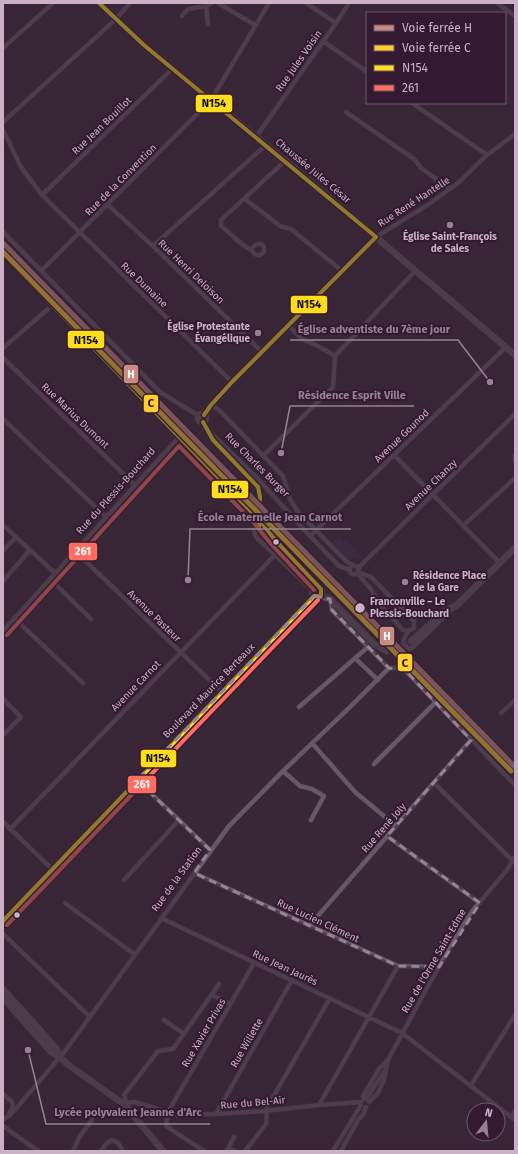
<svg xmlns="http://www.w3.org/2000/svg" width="518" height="1154" font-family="'Fira Sans',sans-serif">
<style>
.green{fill:#3e314e}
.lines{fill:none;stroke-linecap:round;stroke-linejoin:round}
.secondary-tunnel{stroke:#4e3c4c;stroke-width:6;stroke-dasharray:6 3;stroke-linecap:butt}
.street-casing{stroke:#50424d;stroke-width:5}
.secondary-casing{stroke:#544553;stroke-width:7}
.street{stroke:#665864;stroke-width:4}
.secondary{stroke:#645762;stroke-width:6}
.bus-1-casing{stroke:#331a30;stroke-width:7}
.bus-2-casing{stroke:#331a30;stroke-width:7}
.bus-1{stroke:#ffdc1c;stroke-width:4}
.bus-2{stroke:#ff6c60;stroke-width:4}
.rail-1-casing{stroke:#331a30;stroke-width:8}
.rail-2-casing{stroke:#331a30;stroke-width:8}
.rail-1{stroke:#ca8c82;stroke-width:5}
.rail-2{stroke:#ffcd2c;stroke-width:5}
.marked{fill:none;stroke:#978194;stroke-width:3;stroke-dasharray:8 5;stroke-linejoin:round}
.poi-dot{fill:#978194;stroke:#331a30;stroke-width:1.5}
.bus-dot{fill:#cab1c6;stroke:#331a30;stroke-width:1.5}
.labels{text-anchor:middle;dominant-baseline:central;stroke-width:4;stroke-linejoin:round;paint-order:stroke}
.street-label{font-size:10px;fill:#cab1c6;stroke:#331a30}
.poi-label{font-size:10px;font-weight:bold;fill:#cab1c6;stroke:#331a30}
.stop-label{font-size:10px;font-weight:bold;fill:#cab1c6;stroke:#331a30;text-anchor:start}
.leader{fill:none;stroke:#978194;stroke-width:1.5}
.callout-dot{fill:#978194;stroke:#331a30;stroke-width:1.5}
.callout-label{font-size:11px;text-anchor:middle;font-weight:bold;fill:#978194;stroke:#331a30;stroke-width:4;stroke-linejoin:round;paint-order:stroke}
.line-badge{stroke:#331a30;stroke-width:1.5}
.badge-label{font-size:11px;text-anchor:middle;font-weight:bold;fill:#fff}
.pale-badge-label{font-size:11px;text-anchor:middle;font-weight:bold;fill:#111}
</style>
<rect width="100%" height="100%" fill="#382736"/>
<path class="green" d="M339,536l5,6 2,-2 17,17 -3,3 -4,-3 -8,2 -16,-16z"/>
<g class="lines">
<path class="secondary-tunnel" d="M258,487l2,8 -2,28
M386,651h12l13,-10"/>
<g class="street-casing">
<path id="street" d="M218,3l37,22
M497,3l18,13
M206,6l2,18
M182,16l6,-7 18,-3 6,-3
M336,23l13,-20
M323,41l44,31
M3,48l50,-45
M412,103l75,52
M346,112l68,47 7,9 29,21
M3,122l113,-103 14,-16
M3,130l18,37 21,28 190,187
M256,137l80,-114 -30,-20
M42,195l131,-127
M245,199l35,27 11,3 51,42
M108,205l45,41 109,106
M3,232l157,160 39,24
M376,237l53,-33 29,-21 29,-28 28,-21
M153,246l113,-101
M252,250c2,-7 12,-9 12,-1 0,5 -5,8 -9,5 -1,0 -3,-4 -4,-4 -2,-2 -6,-3 -8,-5 -8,-6 -14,-13 -22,-19v-6l64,-59
M42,270l169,-170 58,-97
M289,326l13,13 16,7 17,10
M3,348l45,-39
M335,356l81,-86
M3,358l132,127
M133,388l126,131 16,21 26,26 17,21
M211,405l7,4 65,67 7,23 8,13 49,50 6,3
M3,419l103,98
M212,434l45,44 53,58 29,30 11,4
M394,455l105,107
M515,455v6
M263,456l70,-69 2,-31
M259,519c-5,7 -7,11 -2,19l55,52
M3,525l52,48
M463,526l52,-48
M310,536l196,-189
M3,551l13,-14
M75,551l147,141
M349.5 570a4.5 4.5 0 1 1 9 0a4.5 4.5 0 1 1-9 0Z
M359,569l1,-3 155,-152
M358,572l13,5 43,44v7l-6,3
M357,573l13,15 10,17 23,25 5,1
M50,579l41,40
M3,581l27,-31
M331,600l1,10 57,58
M14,618l69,65
M3,631l176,-194
M408,631l-4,8 -1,5 7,5 3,-2 38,-37
M356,659l22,21
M389,668l8,-1 8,3 110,115
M3,699l18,18 -18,18
M299,707l69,-60
M501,713l13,-12h1
M312,743l43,49 41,34
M374,764l62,-62
M283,771l17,15 12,3 12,7 -13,24
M137,780l73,70
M434,783l78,77
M3,822l49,47
M10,829l265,-274
M387,836l93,67
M194,873l204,93 41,1
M124,880l55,-60
M65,903l69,51
M161,918l241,115 113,87
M309,926l162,-186
M3,934l87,83
M212,995l18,9
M164,1020l20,14
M471,1085l44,-70
M3,1094l9,8 1,5 -4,6
M364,1099l-1,-3 16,-27 9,-9
M366,1099l18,-27
M369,1102l9,-9 6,-13 4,-20 40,-74 34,-59 11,-17 34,-40 8,-13
M126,1103l9,-1 41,13 40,-1 49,-3 54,-6 42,-3
M126,1103l-2,-8 34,-44 15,-2 46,-65
M319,1105l79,-139
M265,1111l65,-113
M216,1114l76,-134
M511,1117l4,-6
M3,1120l7,-5 10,-11 45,-53 164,-225 54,-55 67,-64 39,-39
M3,1126l35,25
M228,1149l6,-12
M73,1151l7,-15 12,-16
M101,1151l5,-7 6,-4 6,3 5,8
M204,1151l-38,-25 2,-14 86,-149
M226,1151l2,-2 7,2
M245,1151l21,-27 1,-13
M333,1151l28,-46
M341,1151l17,-31 6,-7 2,-6"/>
</g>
<g class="secondary-casing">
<path id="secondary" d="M99,3l46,43 148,121 222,188
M198 418a4 4 0 1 1 8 0a4 4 0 1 1-8 0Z
M204,415l7,-10 21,-23 144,-145
M203,422l7,11 3,7 45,47
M259,527l6,10 45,45 3,7
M312 592a5 5 0 1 1 10 0a5 5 0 1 1-10 0Z
M321,596l9,3 44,45 12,7
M411,641l34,-30 11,-5 59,-58
M3,921l311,-325
M3,989l53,59 4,9
M3,998l48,54 9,5 7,7 58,41 38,46"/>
</g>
<use href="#street" class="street"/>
<use href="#secondary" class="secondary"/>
<g class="bus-1-casing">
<path id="bus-1" d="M99,3l46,43 231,191 -144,145 -21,23 -7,10
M3,254l259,269 13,17 46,49v7h-7
M203,422l10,18 45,47 2,10 -1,30
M3,921l311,-325"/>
</g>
<g class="bus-2-casing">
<path id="bus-2" d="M7,635l172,-189 75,77 17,21 43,46
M7,925l311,-325"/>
</g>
<use href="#bus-1" class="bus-1"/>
<use href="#bus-2" class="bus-2"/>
<g class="rail-1-casing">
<path id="rail-1" d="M3,243l512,524"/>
</g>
<g class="rail-2-casing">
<path id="rail-2" d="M3,252l508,519"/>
</g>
<use href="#rail-1" class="rail-1"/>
<use href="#rail-2" class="rail-2"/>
</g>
<path d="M0 0H518V1154H0ZM314,596l16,3 2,11 57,58 16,2 66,70 -84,96 93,67 -41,64 -41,-1 -204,-93 16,-23 -73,-70z" fill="#382736" fill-opacity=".55" fill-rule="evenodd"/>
<path class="marked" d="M314,596l16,3 2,11 57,58 16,2 66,70 -84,96 93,67 -41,64 -41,-1 -204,-93 16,-23 -73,-70z"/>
<g class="poi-dot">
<circle cx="450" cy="225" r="4"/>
<circle cx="258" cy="333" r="4"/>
<circle cx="405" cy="582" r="4"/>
</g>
<g class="bus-dot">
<circle cx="276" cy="542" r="3.5"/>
<circle cx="360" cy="608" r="5.5"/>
<circle cx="17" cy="915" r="3.5"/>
</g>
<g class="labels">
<g class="street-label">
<text transform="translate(299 61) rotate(-55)">Rue Jules Voisin</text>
<text transform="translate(102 126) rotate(-44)">Rue Jean Bouillot</text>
<text transform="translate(313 171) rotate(40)">Chaussée Jules César</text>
<text transform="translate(121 180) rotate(-45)">Rue de la Convention</text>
<text transform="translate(414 202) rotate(-33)">Rue René Hantelle</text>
<text transform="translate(191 272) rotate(44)">Rue Henri Deloison</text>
<text transform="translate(144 285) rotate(44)">Rue Dumaine</text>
<text transform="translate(75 416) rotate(44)">Rue Marius Dumont</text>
<text transform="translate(402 436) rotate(-44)">Avenue Gounod</text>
<text transform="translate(257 465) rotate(45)">Rue Charles Burger</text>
<text transform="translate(431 485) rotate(-44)">Avenue Chanzy</text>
<text transform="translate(116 491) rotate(-48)">Rue du Plessis-Bouchard</text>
<text transform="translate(154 616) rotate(44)">Avenue Pasteur</text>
<text transform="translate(136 686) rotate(-46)">Avenue Carnot</text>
<text transform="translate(209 691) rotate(-46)">Boulevard Maurice Berteaux</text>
<text transform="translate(384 828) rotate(-49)">Rue René Joly</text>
<text transform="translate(177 879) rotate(-54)">Rue de la Station</text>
<text transform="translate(318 921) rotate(25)">Rue Lucien Clément</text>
<text transform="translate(434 961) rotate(-60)">Rue de l'Orme Saint-Edme</text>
<text transform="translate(285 968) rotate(25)">Rue Jean Jaurès</text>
<text transform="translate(204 1033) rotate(-60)">Rue Xavier Privas</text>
<text transform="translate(247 1043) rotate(-60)">Rue Willette</text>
<text transform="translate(253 1103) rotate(-5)">Rue du Bel-Air</text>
</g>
<g class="poi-label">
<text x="450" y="237">Église Saint-François<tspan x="450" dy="12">de Sales</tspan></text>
<text x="250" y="327" text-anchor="end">Église Protestante<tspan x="250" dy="12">Évangélique</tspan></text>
<text x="413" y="576" text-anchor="start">Résidence Place<tspan x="413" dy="12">de la Gare</tspan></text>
</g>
<g class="stop-label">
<text x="370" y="602">Franconville – Le<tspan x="370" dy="12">Plessis-Bouchard</tspan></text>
</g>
</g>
<path class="leader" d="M490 382L458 340H290M281 453L290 406H414M188 580L190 529H351M28 1050L46 1124H210"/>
<g class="callout-dot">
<circle cx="490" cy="382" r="4"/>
<circle cx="281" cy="453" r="4"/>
<circle cx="188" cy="580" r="4"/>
<circle cx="28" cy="1050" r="4"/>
</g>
<g class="callout-label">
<text x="374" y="333">Église adventiste du 7ème jour</text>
<text x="352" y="399">Résidence Esprit Ville</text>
<text x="270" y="521">École maternelle Jean Carnot</text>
<text x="128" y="1116">Lycée polyvalent Jeanne d'Arc</text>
</g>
<g class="line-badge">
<rect x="195" y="94" width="38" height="19" rx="4" fill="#ffdc1c"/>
<rect x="290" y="295" width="38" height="19" rx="4" fill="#ffdc1c"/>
<rect x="67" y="330" width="38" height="19" rx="4" fill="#ffdc1c"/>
<rect x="123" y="364" width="16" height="20" rx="4" fill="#ca8c82"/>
<rect x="143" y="394" width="16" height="19" rx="4" fill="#ffcd2c"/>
<rect x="211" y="480" width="38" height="19" rx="4" fill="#ffdc1c"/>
<rect x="68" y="542" width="30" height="19" rx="4" fill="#ff6c60"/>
<rect x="379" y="626" width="16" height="20" rx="4" fill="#ca8c82"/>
<rect x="397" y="653" width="16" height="19" rx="4" fill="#ffcd2c"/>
<rect x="140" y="749" width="37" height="19" rx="4" fill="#ffdc1c"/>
<rect x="127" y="775" width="30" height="19" rx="4" fill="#ff6c60"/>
</g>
<g class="badge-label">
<text x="131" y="378">H</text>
<text x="83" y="555">261</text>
<text x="387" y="640">H</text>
<text x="142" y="788">261</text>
</g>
<g class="pale-badge-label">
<text x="214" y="107">N154</text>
<text x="309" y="308">N154</text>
<text x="86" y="344">N154</text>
<text x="151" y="407">C</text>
<text x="230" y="493">N154</text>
<text x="405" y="667">C</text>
<text x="158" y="762">N154</text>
</g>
<rect width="518" height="1154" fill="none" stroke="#cab1c6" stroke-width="8"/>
<rect x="366" y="12" width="140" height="92" fill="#331a30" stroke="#6f566c"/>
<rect x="374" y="25" width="20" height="6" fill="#ca8c82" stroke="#6f566c"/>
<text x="402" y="32" font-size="12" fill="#cab1c6">Voie ferrée H</text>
<rect x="374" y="45" width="20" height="6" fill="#ffcd2c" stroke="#6f566c"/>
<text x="402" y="52" font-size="12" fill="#cab1c6">Voie ferrée C</text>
<rect x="374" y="65" width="20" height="6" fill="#ffdc1c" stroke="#6f566c"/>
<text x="402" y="72" font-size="12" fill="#cab1c6">N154</text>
<rect x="374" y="85" width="20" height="6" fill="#ff6c60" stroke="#6f566c"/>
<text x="402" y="92" font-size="12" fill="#cab1c6">261</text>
<g transform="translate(486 1122) rotate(16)"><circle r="19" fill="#331a30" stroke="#6f566c"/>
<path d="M0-3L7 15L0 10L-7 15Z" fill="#978194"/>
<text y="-6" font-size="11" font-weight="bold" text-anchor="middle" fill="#cab1c6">N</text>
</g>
</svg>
